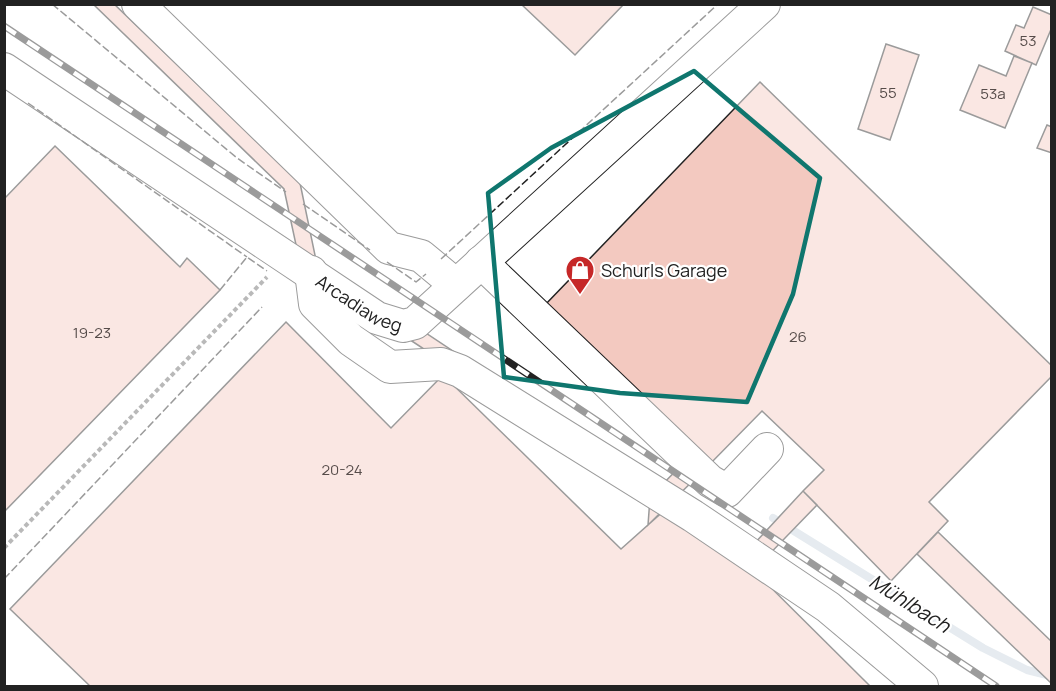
<svg xmlns="http://www.w3.org/2000/svg" width="1056" height="691" font-family="Manrope,sans-serif">
<style>
.lines{fill:none;stroke-linecap:round;stroke-linejoin:round}
.stream{stroke:#c7d3dd;stroke-width:8}
.building{fill:#f3c9c0;stroke:#222;stroke-width:1.5}
.minor-casing{stroke:#222;stroke-width:34}
.path{stroke:#646464;stroke-width:4;stroke-dasharray:4.5 3;stroke-linecap:butt}
.minor{stroke:#fff;stroke-width:32}
.rail-casing{stroke:#222;stroke-width:7}
.rail{stroke:#fff;stroke-width:4.5;stroke-dasharray:14;stroke-linecap:butt}
.fence{stroke:#222;stroke-width:1.5;stroke-dasharray:8 3;stroke-linecap:butt}
.marked{fill:none;stroke:#0f766e;stroke-width:4.5;stroke-linejoin:round}
.labels{text-anchor:middle;dominant-baseline:central;stroke-width:4.5;stroke-linejoin:round;paint-order:stroke}
.number-label{font-size:15px;fill:#564c4a}
.poi-label{font-size:18px;fill:#222;stroke:#fff;text-anchor:start}
.street-label{font-size:18px;fill:#222;stroke:#fff}
.water-label{font-size:20px;font-style:italic;fill:#222;stroke:#fff}
</style>
<rect width="100%" height="100%" fill="#fff"/>
<g class="lines">
<path class="stream" d="M773,518l210,130 44,22 24,6"/>
</g>
<path class="building" d="M93,4h21l186,179 16,77 343,228 35,-36 14,14 -60,59 2,-27 -349,-230 -17,-79z
M521,4h103l-49,51z
M1033,7l19,8v12l-16,38 -31,-14 11,-26 8,3z
M886,44l33,11 -29,85 -32,-11z
M1014,56l18,7 -27,65 -45,-18 19,-45 27,11z
M760,82l292,284v10l-123,126 19,19 -57,60 -88,-90 21,-21 -62,-59 -54,55 -164,-160z
M1047,125l5,2v26l-15,-5z
M55,146l125,121 7,-9 33,32 -216,222v-313z
M286,322l105,106 52,-53 178,174 45,-40 54,28 150,149h-780l-80,-77z
M803,491l14,14 -64,66 -12,-13z
M938,532l114,110v42l-135,-130z"/>
<g class="lines">
<g class="minor-casing">
<g id="minor">
<path d="M138,4l251,244 32,8 35,29"/>
<path id="s1" d="M4,69l373,249 26,8 12,-3 349,-319"/>
<path d="M481,262l229,219 17,10 40,-42"/>
<path d="M311,272l4,32 36,36 39,27 51,-3 19,7 233,145 86,58 49,33 94,79"/>
</g>
</g>
<path class="path" d="M4,548l263,-271"/>
<use href="#minor" class="minor"/>
<g class="rail-casing">
<path id="rail" d="M4,26l992,660"/>
</g>
<use href="#rail" class="rail"/>
<path class="fence" d="M52,4l185,154 49,34
M28,103l219,154
M303,204l67,46
M441,259l277,-255
M387,262l29,20 10,-8
M220,290l27,-33 20,14
M4,579l258,-272"/>
</g>
<path d="M0 0H1056V691H0ZM694,71l126,107 -27,116 -46,108 -127,-9 -116,-16 -16,-184 63,-45z" fill="#fff" fill-opacity=".55" fill-rule="evenodd"/>
<path class="marked" d="M694,71l126,107 -27,116 -46,108 -127,-9 -116,-16 -16,-184 63,-45z"/>
<defs>
<g id="shop-pin" transform="scale(1.5)"><path d="M0 17L-7.5 6A9.5 9.5 0 1 1 7.5 6Z" fill="#c62828" stroke="#fff"/><path d="M-5-2.5h2.3a2.7 3.5 0 0 1 5.4 0H5L5.5 6h-11ZM-1.5-2.5h3a1.5 2.3 0 0 0-3 0Z" fill="#fff"/></g>
</defs>
<g fill-rule="evenodd">
<use href="#shop-pin" x="580" y="270"/>
</g>
<g class="labels">
<g class="number-label">
<text x="1028" y="40">53</text>
<text x="888" y="92">55</text>
<text x="993" y="93">53a</text>
<text x="92" y="332">19-23</text>
<text x="798" y="336">26</text>
<text x="342" y="469">20-24</text>
</g>
<g class="poi-label">
<text x="601" y="270">Schurls Garage</text>
</g>
<g class="street-label">
<text stroke="none"><textPath href="#s1" startOffset="426">Arcadiaweg</textPath></text>
</g>
<g class="water-label">
<text transform="translate(910 603) rotate(32)">Mühlbach</text>
</g>
</g>
<rect width="1056" height="691" fill="none" stroke="#222222" stroke-width="12"/>
</svg>
